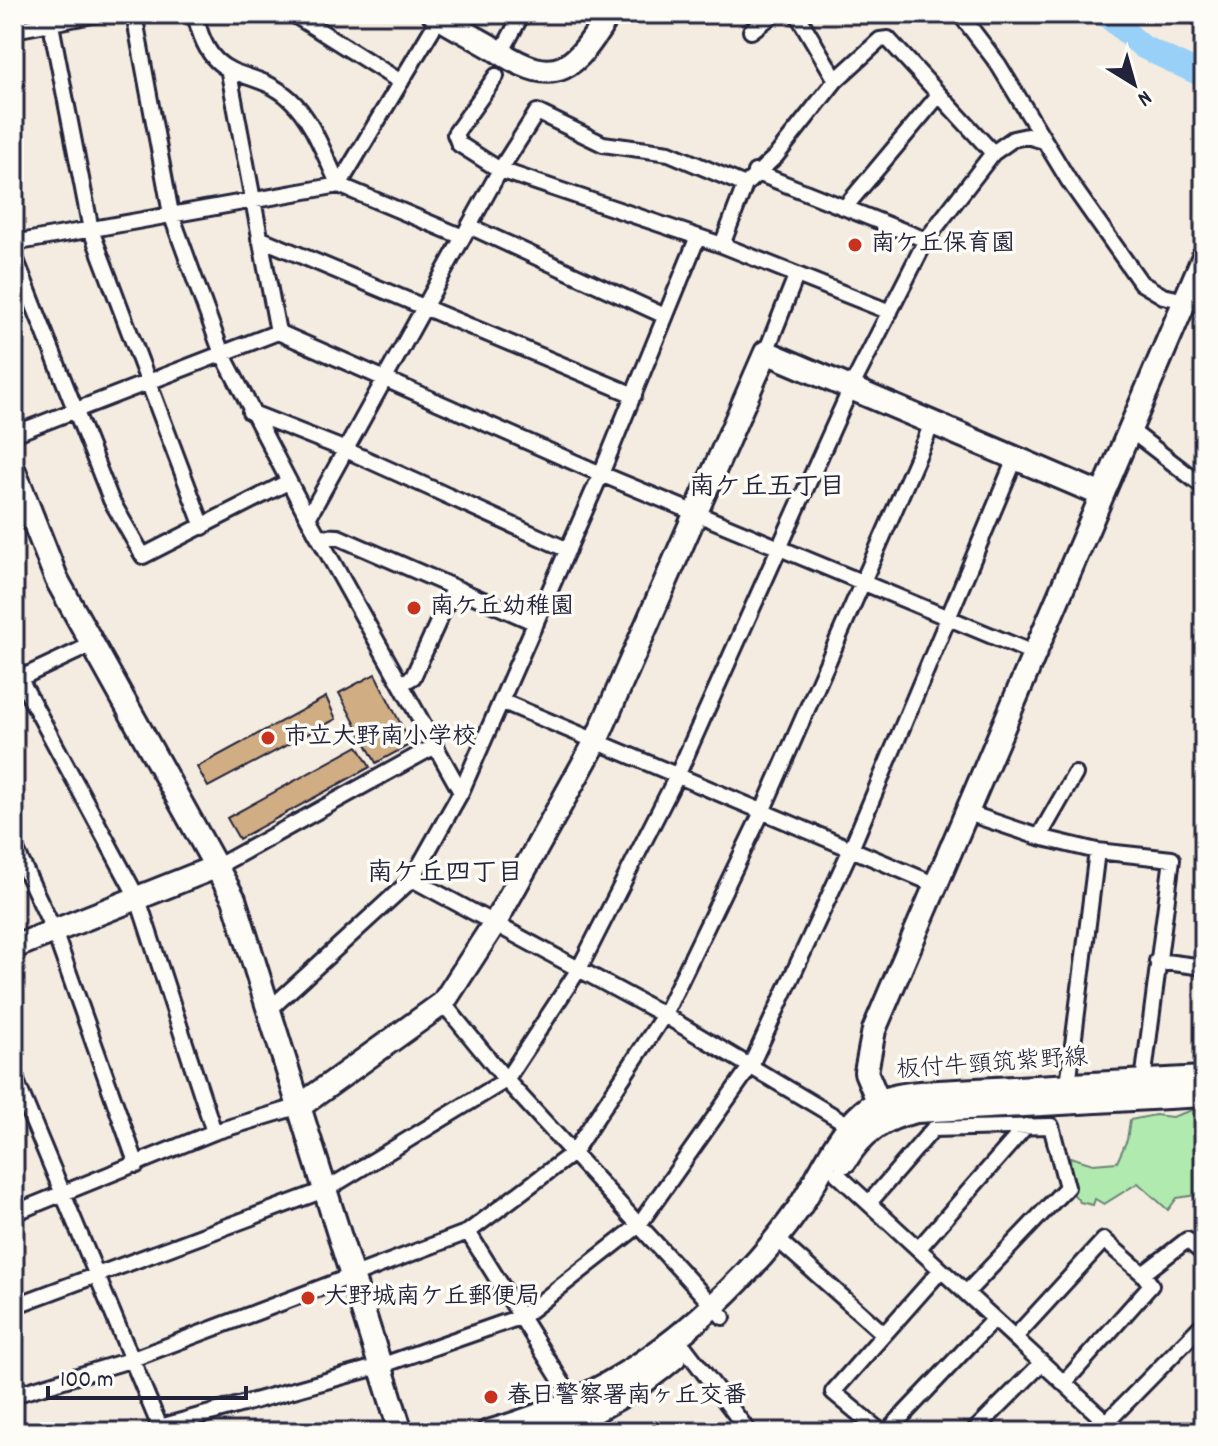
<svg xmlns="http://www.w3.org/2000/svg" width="1218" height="1446" font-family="Dekko,'Klee One',sans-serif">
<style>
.green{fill:#b1eaaf;stroke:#6a8675;stroke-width:2}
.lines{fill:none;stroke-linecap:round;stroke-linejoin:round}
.river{stroke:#98d0f7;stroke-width:24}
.building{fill:#d1ad83;stroke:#22223b;stroke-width:2}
.street-casing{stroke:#22223b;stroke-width:20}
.secondary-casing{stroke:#22223b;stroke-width:28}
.street{stroke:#fdfcf7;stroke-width:14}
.secondary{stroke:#fdfcf7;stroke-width:22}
.poi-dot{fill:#c8321e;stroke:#fdfcf7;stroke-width:3}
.labels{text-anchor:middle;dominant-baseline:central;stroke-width:7;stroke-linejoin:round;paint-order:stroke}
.poi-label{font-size:24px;font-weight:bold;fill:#22223b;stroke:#fdfcf7;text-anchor:start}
.street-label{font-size:24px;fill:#22223b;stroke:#fdfcf7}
.neighbourhood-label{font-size:26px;font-weight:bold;fill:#22223b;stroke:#fdfcf7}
</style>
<rect width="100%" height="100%" fill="#f4ece0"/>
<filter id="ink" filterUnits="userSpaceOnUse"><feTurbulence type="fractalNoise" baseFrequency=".0125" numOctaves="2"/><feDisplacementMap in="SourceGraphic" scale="16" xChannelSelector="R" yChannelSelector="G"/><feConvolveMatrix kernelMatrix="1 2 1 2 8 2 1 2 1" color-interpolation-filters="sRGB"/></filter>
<g filter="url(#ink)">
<path class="green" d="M1204,1106v88l-27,4 -9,12 -30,-27 -34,21 -9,-5 -2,6 -13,-3 -20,-25 11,-6 -1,-14 23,7 24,-2 10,-22 3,-20 25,-5 17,2z"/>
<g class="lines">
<path class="river" d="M1105,14l38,33 61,29"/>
</g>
<path class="building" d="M375,674l36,70 -35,19 -37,-70z
M326,697l10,22 -128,68 -11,-20z
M358,746l12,21 -131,72 -12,-21z"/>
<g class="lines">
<g class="street-casing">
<path id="street" d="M49,14l42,216 112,297
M134,14l37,200 50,137 87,167
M195,14c17,77 54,48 95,85 23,21 35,58 49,86
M293,14l108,68
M797,14l39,66
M960,14l38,50 71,117 72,102 22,13 41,9
M14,30l84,-16
M751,31l23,-17
M501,53l21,-39
M229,73l49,259
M496,76l-41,58 4,10 41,26 222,75 168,67
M755,172l171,68
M339,185l100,-167
M846,206l92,-110
M469,226l196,90
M259,238l375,157
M14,243l325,-58 124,52
M722,245l23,-60
M14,255l97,245 32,56 145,-74
M766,352l30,-76
M250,412l96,38 222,100
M1129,429l75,58
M14,434l264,-102 323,142 432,179
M318,536l20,1 198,86
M20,679l118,220 76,233
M14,681l79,-37
M401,684l12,-7 40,-88
M501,701l433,183
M461,792l-153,-274 192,-348 37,-58 66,32 66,9 76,32 31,-29 60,-76 44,-40 8,-1 105,114
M965,812l74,25 36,-63
M1039,837l58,14 75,8 -30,230
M14,846l40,85 83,234
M218,866l217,-120
M412,879l252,136 190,113
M1157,961l47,6
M443,1003l63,77 217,237
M271,1008l141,-129 49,-87 140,-318 96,-235
M14,1076l148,356
M1068,1085l29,-234
M837,1174l280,258
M869,1203l64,-74 118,-3 16,61 -101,106
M14,1213l200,-81 86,-26
M468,1232l108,173
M776,1238l108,96
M919,1248l107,-122
M14,1306l313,-117 179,-109 73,-111 98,-193 173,-386 76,-150 67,-87 20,-14 14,-3 17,5
M1015,1337l89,-97 39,34 44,-34 17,14
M674,1339l11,9 64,84
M1064,1383l87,-98 -8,-11
M14,1395l116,-35 338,-128 105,-79 91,-138 98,-203 170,-388
M160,1427l220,-61 143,-50 115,-90 112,-159 101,-218 164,-390
M881,1432l-48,-40 108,-122
M887,1432l107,-113
M973,1432l69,-69
M1092,1432l15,-10 97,-99"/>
</g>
<g class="secondary-casing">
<path id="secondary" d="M434,14c21,14 43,24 64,37 60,39 77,17 111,-37
M14,471l43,109 177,319 167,533
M14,947l204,-81
M300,1106l143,-103 53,-82 100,-180 170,-389 336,143
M886,1120l-20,-48 8,-42 330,-774
M845,1161c17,-29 39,-43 71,-50l288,-16
M488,1432c90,-26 158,-63 226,-127 31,-29 61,-62 85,-97 20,-30 36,-72 64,-96 16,-14 37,-17 57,-19l284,-15
M549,1432c47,-19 87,-41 125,-74"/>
</g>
<use href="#street" class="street"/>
<use href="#secondary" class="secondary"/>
</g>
</g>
<g class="poi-dot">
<circle cx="855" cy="245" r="8"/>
<circle cx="414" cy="608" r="8"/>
<circle cx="268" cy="738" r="8"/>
<circle cx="308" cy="1298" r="8"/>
<circle cx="491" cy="1397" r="8"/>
</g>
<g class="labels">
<g class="poi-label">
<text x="871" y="245">南ケ丘保育園</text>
<text x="430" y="608">南ケ丘幼稚園</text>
<text x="284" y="738">市立大野南小学校</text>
<text x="324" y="1298">大野城南ケ丘郵便局</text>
<text x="507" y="1397">春日警察署南ヶ丘交番</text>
</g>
<g class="street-label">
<text transform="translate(992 1065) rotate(-4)">板付牛頸筑紫野線</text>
</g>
<g class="neighbourhood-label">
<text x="767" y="488">南ケ丘五丁目</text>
<text x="445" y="874">南ケ丘四丁目</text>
</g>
</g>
<rect width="1218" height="1446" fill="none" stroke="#fdfcf7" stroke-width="48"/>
<rect x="24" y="24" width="1170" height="1398" fill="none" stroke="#22223b" stroke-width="3" filter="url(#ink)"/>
<g transform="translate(1134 84) rotate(143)" stroke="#fdfcf7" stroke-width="6" paint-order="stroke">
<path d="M0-6L14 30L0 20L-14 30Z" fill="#22223b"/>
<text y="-12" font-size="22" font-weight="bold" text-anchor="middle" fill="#22223b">N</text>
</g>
<path d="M48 1386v12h198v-12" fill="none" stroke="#22223b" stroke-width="4"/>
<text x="60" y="1386" font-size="24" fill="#22223b" stroke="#fdfcf7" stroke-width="6" paint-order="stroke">100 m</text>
</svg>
